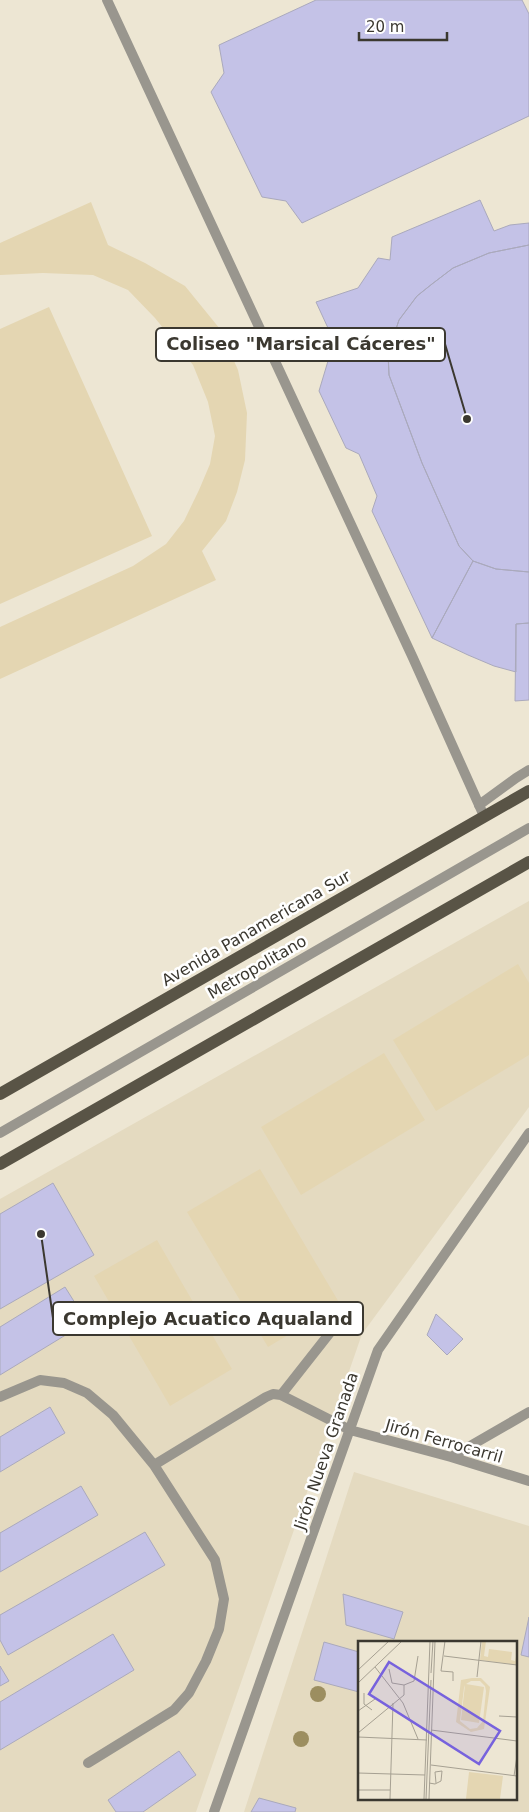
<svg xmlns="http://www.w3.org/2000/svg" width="529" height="1812" font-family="'DejaVu Sans',sans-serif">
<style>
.built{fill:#e4dac0;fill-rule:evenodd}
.green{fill:#e4d6b2}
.building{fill:#c4c2e7;stroke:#aaa9bc}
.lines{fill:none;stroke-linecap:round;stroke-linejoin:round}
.service{stroke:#99968e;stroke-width:10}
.minor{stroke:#99968e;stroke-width:10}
.primary{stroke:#595446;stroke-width:12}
.tree{fill:#9c8e60}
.labels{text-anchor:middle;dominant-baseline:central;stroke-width:5;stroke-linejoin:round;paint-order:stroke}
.street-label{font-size:16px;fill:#3b3830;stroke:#fff}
.inset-road{fill:none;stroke:#a6a092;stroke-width:1}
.view{fill:#7762dd;fill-opacity:0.15;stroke:#7762dd;stroke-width:2.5}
.inset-edge{fill:none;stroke:#3b3830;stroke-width:2.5}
.leader{fill:none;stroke:#3b3830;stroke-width:2}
.callout-dot{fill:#3b3830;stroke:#fff;stroke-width:2}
.callout{fill:#fff;stroke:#3b3830;stroke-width:2}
.callout-label{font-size:18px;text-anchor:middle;font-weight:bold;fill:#3b3830}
</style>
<rect width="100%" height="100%" fill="#ede6d3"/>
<path class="built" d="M529,901v206l-167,227 -166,478h-196v-613z
M354,1472l175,54v286h-285zM359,1642h156v156h-156z"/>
<path class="green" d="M91,202l17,43 37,18 40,23 35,43 18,41 9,43 -2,47 -8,32 -11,29 -24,30 14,29 -216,99v-52l133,-61 33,-22 18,-23 15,-31 11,-26 5,-28 -7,-34 -15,-37 -38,-47 -27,-28 -35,-15 -50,-2 -43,2v-32z
M49,307l103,229 -152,68v-275z
M518,964l11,19v72l-93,56 -43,-71z
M384,1053l41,67 -124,75 -40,-68z
M260,1169l80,135 -72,43 -81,-135z
M157,1240l75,129 -62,37 -76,-130z"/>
<path class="building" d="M316,0h206l7,14v102l-227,107 -16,-22 -24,-4 -51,-105 13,-19 -5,-28z
M480,200l14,31 16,-6 19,-2v22l-40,8 -36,15 -21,16 -15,12 -18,24 -11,33 -54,-12 -18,-39 42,-14 20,-30 12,2 2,-23z
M529,245v327l-33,-3 -23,-8 -14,-15 -37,-83 -33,-88 -1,-22 11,-33 18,-24 15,-12 21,-16 36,-15z
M334,341l54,12 1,22 33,88 37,83 14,15 -41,77 -60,-127 5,-15 -18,-42 -13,-6 -27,-57z
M473,561l23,8 33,3v51l-13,1v48l-22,-6 -26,-11 -36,-17z
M529,623v77l-14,1 1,-77z
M53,1183l41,72 -94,54v-95z
M65,1287l22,35 -87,53v-48z
M436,1314l27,25 -16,16 -20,-20z
M50,1407l15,26 -65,39v-35z
M81,1486l17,29 -98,57v-39z
M145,1532l20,33 -157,90 -8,-15v-25z
M343,1594l60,18 -9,27 -48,-14z
M529,1617v40l-8,-2z
M113,1634l21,36 -134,80v-48z
M324,1642l35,10v40l-45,-12z
M0,1666l9,15 -9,5z
M179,1751l17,24 -53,37h-27l-8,-12z
M259,1798l37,10 -1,4h-44z"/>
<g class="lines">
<path class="service" d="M479,805l37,-27 13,-8
M0,1133l529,-305
M281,1395l70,-89
M0,1397l40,-17 24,3 23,10 26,22 41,50 112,-68 7,-3 8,1 69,35
M88,1763l86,-53 15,-17 17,-32 13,-32 5,-30 -9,-39 -61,-95"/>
<path class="minor" d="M107,0l306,658 71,158
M350,1430l101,27 78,24
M451,1457l78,-45
M214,1812l164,-462 151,-217"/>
<path class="primary" d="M0,1094l529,-303
M0,1164l529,-302"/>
</g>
<g class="tree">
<circle cx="318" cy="1694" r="8"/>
<circle cx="301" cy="1739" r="8"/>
</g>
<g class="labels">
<g class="street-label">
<text transform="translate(256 928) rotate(-30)">Avenida Panamericana Sur</text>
<text transform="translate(257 967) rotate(-30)">Metropolitano</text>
<text transform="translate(444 1441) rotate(16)">Jirón Ferrocarril</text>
<text transform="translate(326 1451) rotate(-71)">Jirón Nueva Granada</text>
</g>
</g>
<g transform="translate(358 1641)">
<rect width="159" height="159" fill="#ede6d3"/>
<path d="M124,0h4l-2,15 4,1 1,-8 23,3 -1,8 4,1 2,-9v13l-37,-5z" fill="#e4d6b2"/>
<path d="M114,37h9l9,9 -6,42 -13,3 -15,-10 5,-42zM113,40h9l5,5 1,5 -3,30 -6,7 -7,1 -10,-8 4,-33 1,-3 -4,35 18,3 5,-36 -18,-3zM111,131l34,4 -3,23h-41h7z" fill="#e4d6b2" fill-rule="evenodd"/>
<path class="inset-road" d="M87,0l-4,30 12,1v9M86,15l73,9M17,26l28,36 15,36M31,28l3,14 12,2M0,29l31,-29M73,32l2,-32M119,36l4,-36M0,42l44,-42M0,42v46M6,52v11l8,6M0,70l17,-12M141,75l18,1M73,89l86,11M0,92l46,-38v-10l10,-4 4,-25M0,96l69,3M73,124l86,11M0,132l67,2M156,135l3,-20M71,142l6,1 6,-3 1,-10 -7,1 1,11M0,149h32M32,158l3,-96M66,158l6,-158M68,158l5,-119M71,158l6,-158"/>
<path class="view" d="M31,21l111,69 -21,33 -110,-70z"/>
<rect width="159" height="159" class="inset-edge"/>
</g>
<path class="leader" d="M467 419L445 344M41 1234L53 1318"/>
<g class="callout-dot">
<circle cx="467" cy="419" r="5"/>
<circle cx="41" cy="1234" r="5"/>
</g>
<g class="callout">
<rect x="156" y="328" width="289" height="33" rx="5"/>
<rect x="53" y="1302" width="310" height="33" rx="5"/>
</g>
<g class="callout-label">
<text x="301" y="350">Coliseo "Marsical Cáceres"</text>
<text x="208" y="1325">Complejo Acuatico Aqualand</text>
</g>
<path d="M359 32v8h88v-8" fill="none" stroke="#3b3830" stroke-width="2.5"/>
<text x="366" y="32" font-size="15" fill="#3b3830" stroke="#ffffff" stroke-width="4" paint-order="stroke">20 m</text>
</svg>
